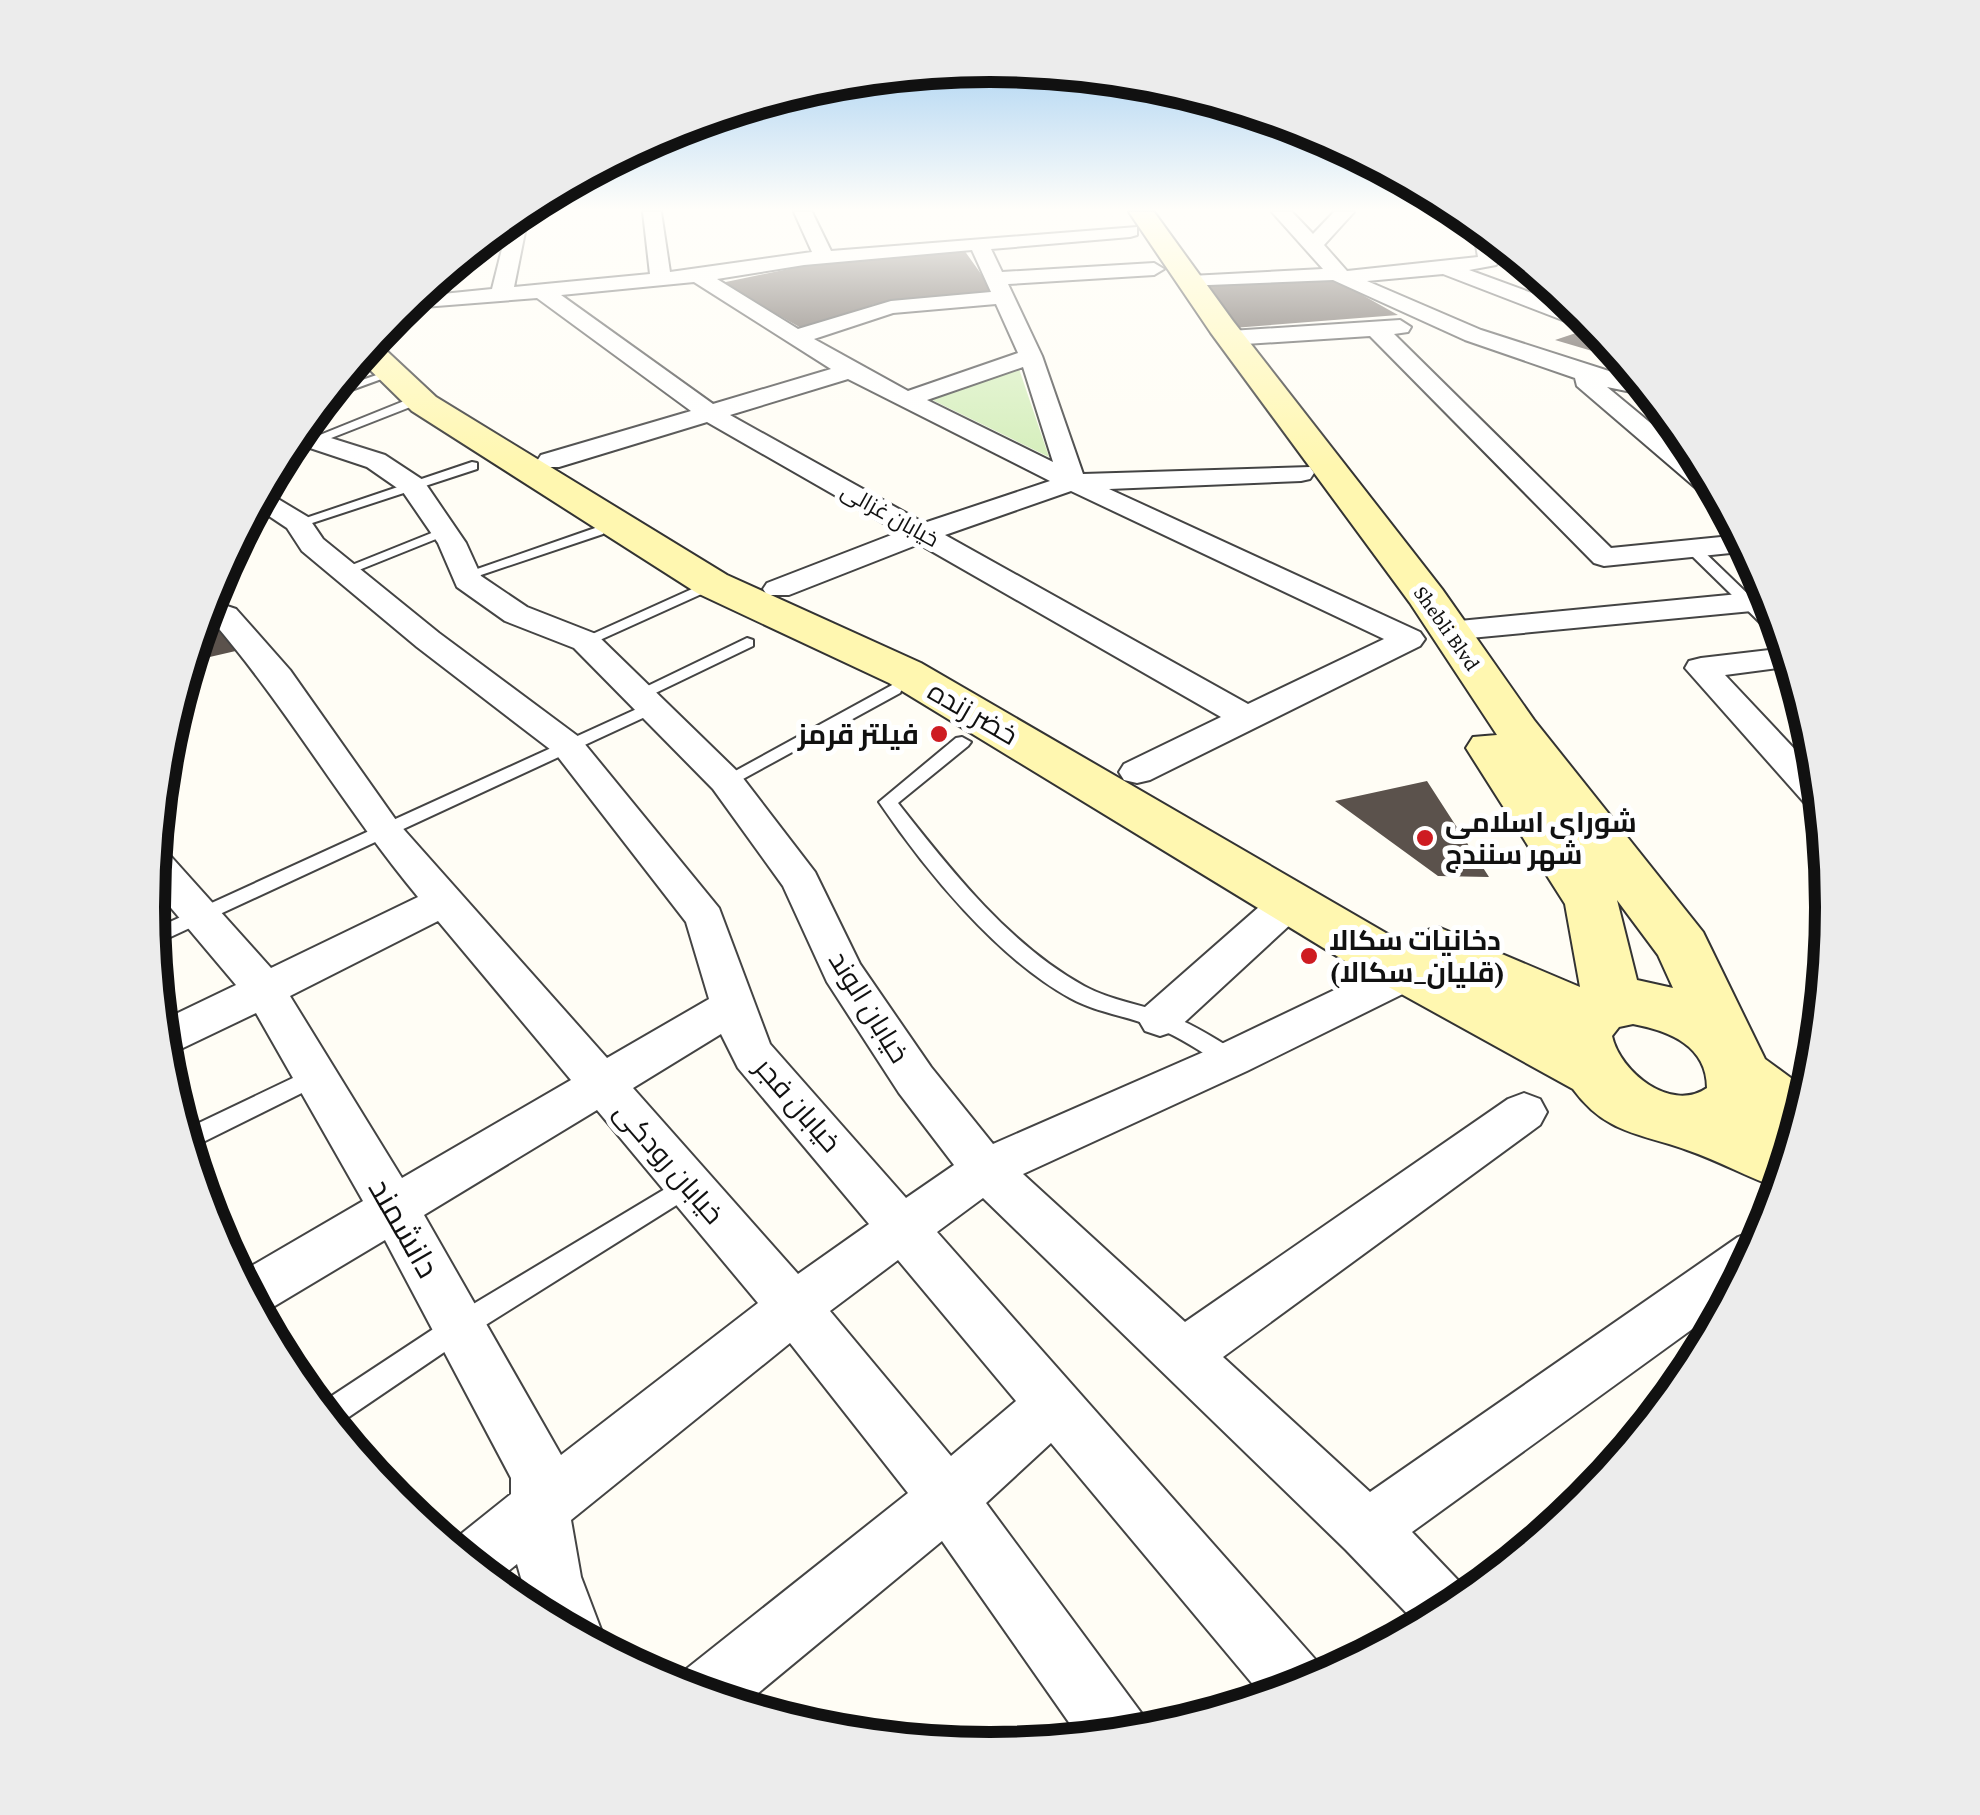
<svg xmlns="http://www.w3.org/2000/svg" width="1980" height="1815" font-family="'Crimson Pro',Cairo,serif">
<style>
.green{fill:#d4eeba}
.building{fill:#5b524c}
.lines{fill:none;stroke-linecap:round;stroke-linejoin:round}
.lane-casing{stroke:#444;stroke-width:4}
.street-casing{stroke:#444;stroke-width:4}
.secondary-casing{stroke:#333;stroke-width:4}
.lane{fill:#fff;fill-rule:evenodd}
.street{fill:#fff;fill-rule:evenodd}
.secondary{fill:#fff7b0;fill-rule:evenodd}
.poi-dot{fill:#ce1c22;stroke:#fff;stroke-width:4}
.labels{text-anchor:middle;dominant-baseline:central;stroke-width:10;stroke-linejoin:round;paint-order:stroke}
.far-street-label{font-size:22px;fill:#111;stroke:#fff}
.street-label{font-size:28px;fill:#111;stroke:#fff}
.poi-label{font-size:28px;font-weight:bold;fill:#111;stroke:#fff;text-anchor:start}
.near-street-label{font-size:32px;fill:#111;stroke:#fff}
.rim{fill:none;stroke:#111;stroke-width:12}
</style>
<rect width="100%" height="100%" fill="#fffdf5"/>
<path class="green" d="M1017,363l32,94 -127,-62z"/>
<path class="building" d="M964,250l32,45 -121,9 -72,25 -82,-46 82,-17z
M1332,278l66,37 -165,13 -31,-42z
M1585,330l23,8 7,9 -16,6 -44,-13z
M222,619l18,31 -52,12 11,-37z
M1427,781l62,96 -51,-1 -103,-75z"/>
<g class="lines">
<g class="lane-casing">
<path id="lane" d="M388,371l10,2 -77,28 7,-9z
M419,395l6,4 -2,3 -102,40 -11,-3z
M472,462l5,1v6l-174,57 -12,-3z
M598,527l7,4 -2,3 -131,44h-10l-2,-3z
M439,530l12,3 -102,41h-10l-2,-3z
M1694,546l5,1 81,78 5,16 -7,-1 -89,-87v-6z
M712,580l5,1v6l-126,57h-12l-2,-3z
M747,638l6,2v6l-110,53 -6,1 -8,-5z
M894,684l8,5 -2,4 -168,92h-12l-3,-4z
M652,702l8,5 -2,4 -507,235 -1,-15z
M962,737l9,5 -3,4 -70,57c52,66 111,142 186,183 27,15 59,18 87,30 24,9 46,24 68,37l3,6 -3,6 -8,3 -8,-3c-22,-13 -43,-28 -66,-37 -29,-12 -60,-15 -87,-30 -73,-40 -145,-128 -191,-196l77,-64z
M316,1067l8,3 3,6 -3,6 -137,68 -5,-19z
M690,1174l9,3 3,7 -3,7 -231,145 -134,91 -19,-20 135,-89z"/>
</g>
<g class="street-casing">
<path id="street" d="M515,212h14l-15,75 136,-13 -7,-62h18l9,60 142,-20 -18,-40h18l19,39 306,-24v8l-7,2 -139,12 11,23 152,-9 10,6 -10,6 -146,9 34,72 41,118 227,-7 4,6 -4,6 -9,2 -192,8 311,143 5,7 -5,7 -270,134 -13,3 -13,-3 -5,-8 5,-8 97,-47 -302,-173 -130,51h-22l-4,-6 4,-6 132,-51 -192,-110 -148,45h-18l-4,-6 4,-6 150,-44 -154,-113 -139,11 15,-12 79,-8 18,-72zM972,250l19,42 -100,9 -93,28 -81,-50 87,-14zM694,282l137,87 -118,35 -152,-109zM996,304l22,49 -110,38 -94,-52 79,-26zM1023,367l30,95 -126,-62zM848,379l202,102 -126,42 -194,-108zM1071,491l313,148 -136,65 -303,-169z
M1272,212h20l21,22 21,-22h20l-30,33 23,26 131,-14 -5,-30 4,-4 16,13 6,25 -3,4 -27,5 112,41 3,5 -3,5h-16l-122,-47 -76,7 114,49 162,52 13,15 -49,-10 99,82 18,32 -14,-1 -133,-114 -2,-8 -110,-38 -132,-60 -150,6 -3,-4 10,-6 133,-7z
M1400,320l11,7 -3,5 -14,2 217,214 130,-13 9,16 -146,15 -10,-3 -224,-227 -140,9 -11,-7 11,-7z
M299,428l86,27 38,25 43,63 15,33 46,31 69,27 143,139 76,99 45,92 71,103 62,77 222,-97 180,-86 15,-5 15,5 6,11 -6,11 -178,88 -224,103 162,148 323,-223 16,-6 16,6 7,13 -7,13 -317,232 147,135 368,-255 18,-7 10,4 -35,67 -319,231 61,64 -52,32 -75,-78 -363,-352 -46,34 385,435 4,11 -60,22 -215,-257 -65,60 156,211 9,20 -69,7 -140,-200 -202,167 -65,-20 5,-14 228,-181 -118,-150 -219,177 10,57 22,58 -5,14 -67,-36 -14,-49 -25,20 -46,-38 65,-52v-16l-126,-238 -127,76 -22,-41 127,-74 -107,-188 -94,45 -3,-36 77,-37 -86,-102 3,-36 13,4 105,117 147,-71c-73,-88 -129,-186 -203,-273l-16,3 6,-19 16,-4 15,5 54,61 108,153 209,235 102,-59 -23,-77 -131,-169 -138,-106 -115,-96 -15,-23 -33,-22 9,-16 45,27 15,22 116,94 140,104 140,171 51,136 136,154 48,-33 -55,-72 -72,-111 -44,-96 -70,-97 -139,-141 -69,-27 -48,-34 -19,-44 -35,-51 -36,-25 -78,-26zM438,921l133,159 -169,98 -112,-182zM721,1034l17,34 131,156 -71,50 -165,-186zM597,1110l161,193 -197,152 -137,-240zM898,1260l118,141 -65,55 -121,-145z
M1770,591l3,18 -324,31 -11,-2 -5,-7 5,-7 11,-2z
M1787,648l6,18 -68,9 94,100 3,37 -13,-4 -124,-140 4,-7 12,-3z
M1291,887l14,4 6,10 -6,10 -130,120 -15,5 -15,-5 -7,-12 7,-12 132,-116z"/>
</g>
<g class="secondary-casing">
<path id="secondary" d="M1129,212h25l79,109 209,268 92,131 169,212 62,127 45,33 -29,97c-32,-11 -62,-28 -94,-39 -47,-17 -81,-16 -114,-61l-197,-109 -487,-297 -192,-90 -285,-182 -55,-54 14,-17 5,1 60,56 291,178 194,88 489,284 8,-14 20,-6 142,60 -15,-83 -99,-156 7,-11 24,-2 -87,-132 -199,-270zM1617,900l41,55 15,33 -36,-8zM1633,1024c37,7 74,22 74,64 -36,25 -87,-16 -95,-52l7,-9z"/>
</g>
<use href="#lane" class="lane"/>
<use href="#street" class="street"/>
<use href="#secondary" class="secondary"/>
</g>
<linearGradient id="sky" x2="0" y2="1"><stop stop-color="#93c6f0"/><stop offset="0.45" stop-color="#fffefa"/><stop offset="1" stop-color="#fffefa" stop-opacity="0"/></linearGradient>
<rect width="1980" height="466" fill="url(#sky)"/>
<g class="poi-dot">
<circle cx="939" cy="734" r="10"/>
<circle cx="1425" cy="838" r="10"/>
<circle cx="1309" cy="956" r="10"/>
</g>
<g class="labels">
<g class="far-street-label">
<text transform="translate(890 515) rotate(29)">خیابان غزالی</text>
<text transform="translate(1447 628) rotate(55)">Shebli Blvd</text>
</g>
<g class="street-label">
<text transform="translate(973 713) rotate(30)">خضر زنده</text>
<text transform="translate(869 1007) rotate(58)">خیابان الوند</text>
<text transform="translate(798 1105) rotate(49)">خیابان فجر</text>
<text transform="translate(669 1163) rotate(49)">خیابان رودکی</text>
</g>
<g class="poi-label">
<text x="919" y="734" text-anchor="end">فیلتر قرمز</text>
<text x="1445" y="822">شورای اسلامی<tspan x="1445" dy="32">شهر سنندج</tspan></text>
<text x="1329" y="940">دخانیات سکالا<tspan x="1329" dy="32">(قلیان_سکالا)</tspan></text>
</g>
<g class="near-street-label">
<text transform="translate(404 1228) rotate(60)">دانشمند</text>
</g>
</g>
<path d="M0 0H1980V1815H0ZM165 907a825 825 0 1 1 1650 0a825 825 0 1 1-1650 0Z" fill="#ececec" fill-rule="evenodd"/>
<path class="rim" d="M165 907a825 825 0 1 1 1650 0a825 825 0 1 1-1650 0Z"/>
</svg>
